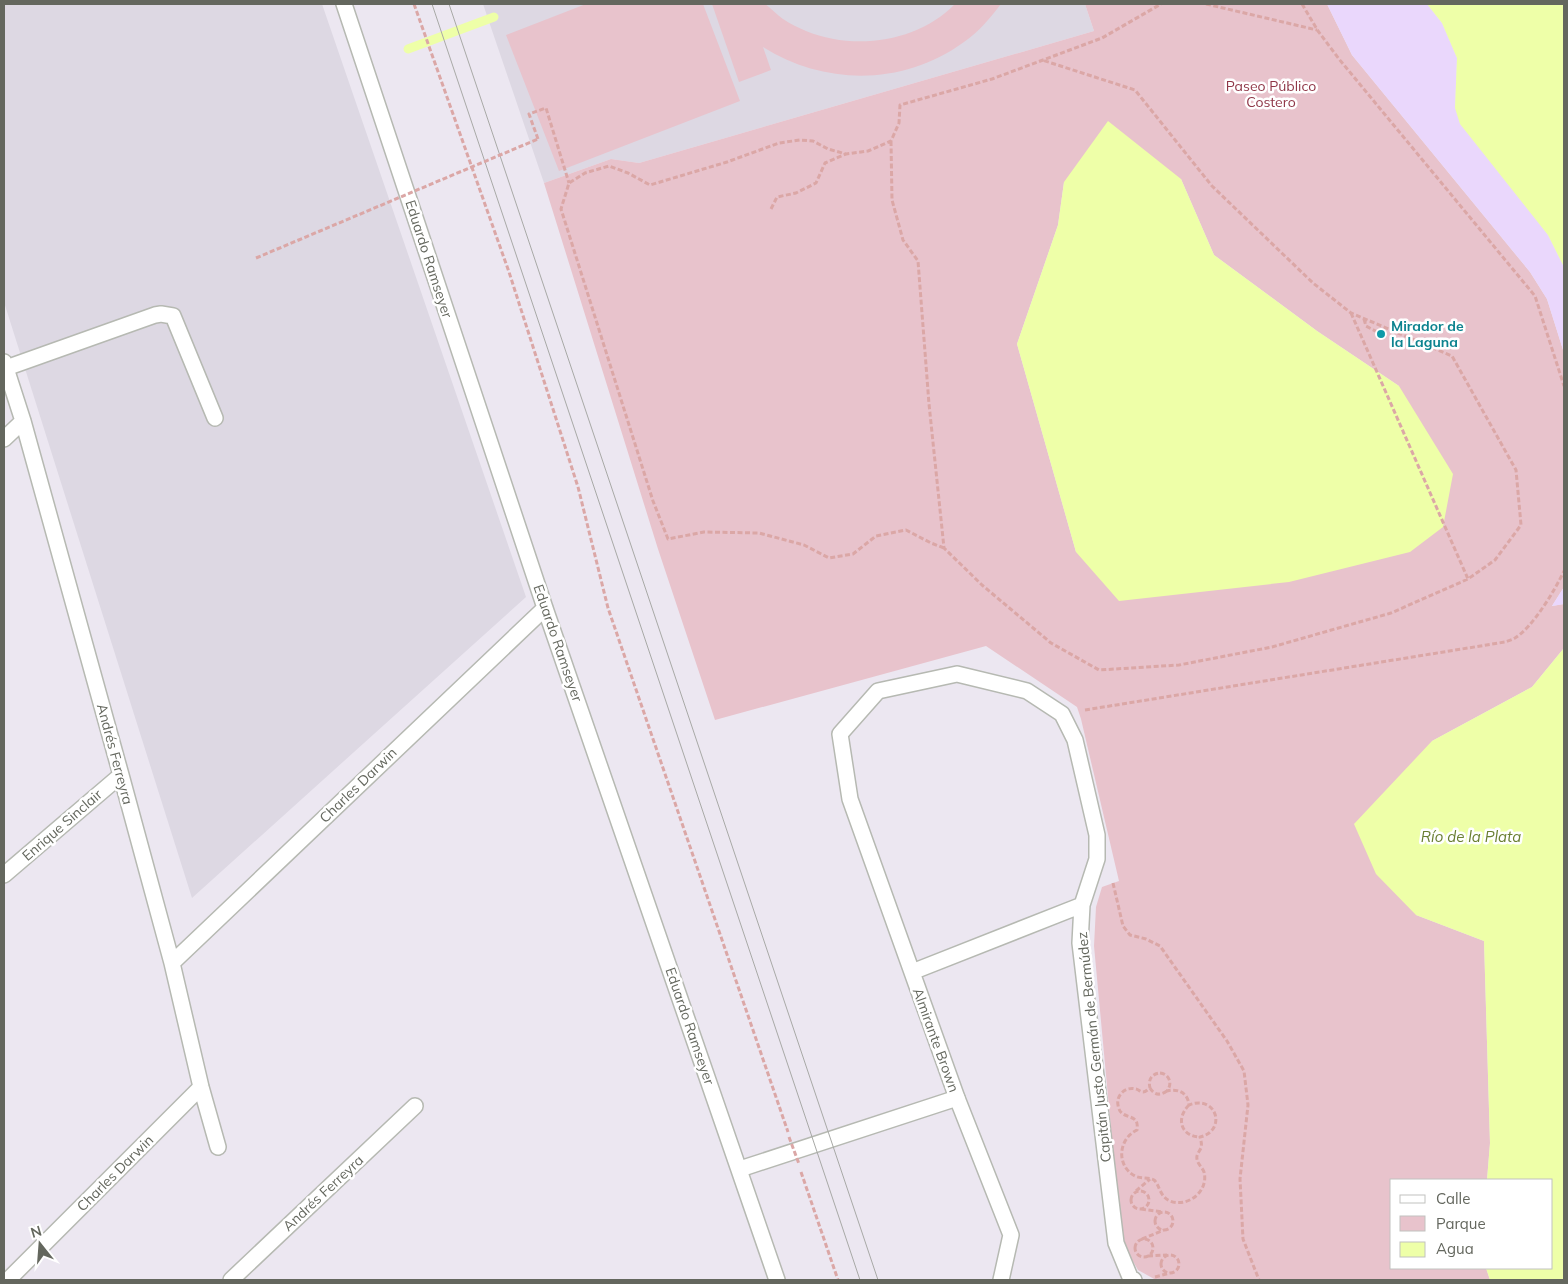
<svg xmlns="http://www.w3.org/2000/svg" width="1568" height="1284" font-family="Mulish,sans-serif">
<style>
.education{fill:#ddd8e3}
.green{fill:#e8c3cc;fill-rule:evenodd}
.sand{fill:#ead7fc}
.water{fill:#eeffa8}
.lines{fill:none;stroke-linecap:round;stroke-linejoin:round}
.stream{stroke:#eeffa8;stroke-width:9}
.service-casing{stroke:#b6b9b2;stroke-width:18}
.minor-casing{stroke:#b6b9b2;stroke-width:18}
.path{stroke:#dba7a6;stroke-width:3;stroke-dasharray:5 2.5;stroke-linecap:butt}
.service{stroke:#fff;stroke-width:15}
.minor{stroke:#fff;stroke-width:15}
.tram{stroke:#a8a9a6;stroke-width:1}
.path-bridge{stroke:#dba7a6;stroke-width:3;stroke-dasharray:5 2.5;stroke-linecap:butt}
.culture-dot{fill:#0f9aa8;stroke:#fff;stroke-width:2}
.labels{text-anchor:middle;dominant-baseline:central;stroke-width:5;stroke-linejoin:round;paint-order:stroke}
.park-label{font-size:14px;fill:#8f3647;stroke:#fff}
.street-label{font-size:14px;fill:#64675e;stroke:#fff}
.culture-label{font-size:14px;font-weight:bold;fill:#0d838f;stroke:#fff;text-anchor:start}
.water-label{font-size:15px;font-style:italic;fill:#697e31;stroke:#fff}
</style>
<rect width="100%" height="100%" fill="#ece7f1"/>
<path class="education" d="M4,4h318l204,593 -334,301 -188,-596z
M483,4h602l9,27 -455,132 -28,-4 -67,24z"/>
<path class="green" d="M586,4h117l37,97 -181,70 -53,-136z
M712,4c9,0 48,-2 53,0 6,4 12,11 18,15 7,5 16,9 23,12 49,20 112,11 149,-27h46c-11,14 -22,28 -37,38 -60,44 -139,44 -201,5l8,23 -32,12z
M1085,4h242l25,51 178,217 17,27 17,54v234l-12,19 12,-2v44l-32,39 -100,54 -16,174 68,26 6,202 -3,37h-95v88h94l4,12h-334l-18,-10 -12,-21 -6,-24 -26,-279 2,-39 6,-20 17,-6 -38,-162 -4,-12 -91,-61 -271,74 -57,-171 -114,-366 67,-24 28,4 455,-132zM1181,179l33,76 103,76 82,55 -323,166 -59,-208 41,-119 6,-43z"/>
<path class="sand" d="M1327,4h100l15,19 15,35 -2,50 93,127 16,32v86l-17,-54 -17,-27 -178,-217z
M1564,587v17l-12,2z"/>
<path class="water" d="M1427,4h137v263l-16,-32 -88,-111 -5,-16 2,-50 -15,-35z
M1108,121l73,58 33,76 103,76 82,55 54,88 -10,53 -33,25 -121,30 -170,19 -43,-49 -59,-208 41,-119 6,-43z
M1564,648v632h-74l-4,-12h66v-88h-65l3,-37 -6,-202 -68,-26 -40,-41 -22,-50 78,-83 100,-54z"/>
<g class="lines">
<path class="stream" d="M408,49l86,-32"/>
<g class="service-casing">
<path id="service" d="M6,368l149,-53 6,-1 12,2 42,102
M740,1169l217,-71"/>
</g>
<g class="minor-casing">
<path id="minor" d="M344,4l201,604 232,672
M4,362l19,59 98,354 51,188 29,124 17,60
M4,439l19,-18
M4,875l117,-100
M172,963l373,-355
M912,972l170,-67
M8,1280l193,-193
M231,1280l184,-174
M1001,1280l10,-45 -54,-137 -107,-299 -10,-65 38,-43 79,-17 70,17 35,23 13,26 22,95v24l-15,46 -2,38 36,300 14,34 4,3"/>
</g>
<path class="path" d="M414,4l95,268 69,215 30,121 180,524
M1206,4l111,26
M1302,4l16,27 21,28 196,237 29,90
M538,139l-9,-25 17,-6 23,75
M891,141l1,59 11,40 15,21 11,143 15,144 38,37 69,58 48,27 80,-5 93,-18 119,-34 77,-34 27,-19 26,-35 -5,-55 -64,-114 -101,-43 -38,-30 -101,-97 -77,-96 -93,-30
M771,209l6,-12 19,-4 20,-10 9,-20 21,-9
M1351,313l117,266
M1364,319l2,7 15,8
M944,548l-13,-5 -25,-13 -30,6 -23,18 -24,4 -25,-13 -45,-12 -55,-1 -36,7 -15,-38 -92,-292 8,-26 16,-10 24,-7 19,7 22,12 77,-23 52,-19 21,-3 13,1 15,8 18,5 22,-3 23,-10 8,-18 1,-18 92,-26 110,-41 59,-34
M1085,710l420,-68c3,-1 7,-2 10,-4 18,-11 40,-48 49,-67
M1113,883l10,43 7,9 16,4 14,7 67,95 17,30 4,34 -8,74 3,60 16,41
M1160,1073c9,1 13,10 7,18 11,-3 21,2 22,14 28,-11 38,26 11,32 1,4 2,7 1,11 -2,4 -5,7 -4,11 0,4 5,8 7,13 5,19 -16,36 -34,29 -11,-5 -10,-16 -16,-21 -5,-3 -13,-1 -19,-4 -19,-10 -17,-37 2,-46 3,-19 -17,-8 -19,-25 -2,-10 8,-19 18,-16 2,0 4,3 7,3 3,0 5,-3 7,-4 -2,-8 1,-14 10,-15z
M1150,1088c4,7 10,8 17,3
M1189,1105c-13,13 -9,31 11,32
M801,1172l37,108
M1136,1191l14,-12
M1131 1200a9 9 0 1 1 18 0a9 9 0 1 1-18 0Z
M1141,1209l22,3
M1155 1221a9 9 0 1 1 18 0a9 9 0 1 1-18 0Z
M1142,1239l22,-9
M1135 1248a9 9 0 1 1 18 0a9 9 0 1 1-18 0Z
M1161 1264a9 9 0 1 1 18 0a9 9 0 1 1-18 0Z
M1148,1256l19,-1
M1155,1277l15,-4"/>
<use href="#service" class="service"/>
<use href="#minor" class="minor"/>
<path class="tram" d="M432,4l428,1276
M449,4l429,1276"/>
<path class="path-bridge" d="M256,258l282,-119
M789,1137l10,27"/>
</g>
<circle class="culture-dot" cx="1381" cy="334" r="5"/>
<g class="labels">
<g class="park-label">
<text x="1271" y="86">Paseo Público<tspan x="1271" dy="16">Costero</tspan></text>
</g>
<g class="street-label">
<text transform="translate(429 259) rotate(72)">Eduardo Ramseyer</text>
<text transform="translate(558 643) rotate(71)">Eduardo Ramseyer</text>
<text transform="translate(115 754) rotate(75)">Andrés Ferreyra</text>
<text transform="translate(358 785) rotate(-44)">Charles Darwin</text>
<text transform="translate(62 825) rotate(-41)">Enrique Sinclair</text>
<text transform="translate(690 1026) rotate(71)">Eduardo Ramseyer</text>
<text transform="translate(936 1040) rotate(70)">Almirante Brown</text>
<text transform="translate(1094 1047) rotate(-96)">Capitán Justo Germán de Bermúdez</text>
<text transform="translate(115 1173) rotate(-45)">Charles Darwin</text>
<text transform="translate(323 1193) rotate(-43)">Andrés Ferreyra</text>
</g>
<g class="culture-label">
<text x="1391" y="326">Mirador de<tspan x="1391" dy="16">la Laguna</tspan></text>
</g>
<g class="water-label">
<text x="1471" y="836">Río de la Plata</text>
</g>
</g>
<rect width="1568" height="1284" fill="none" stroke="#64675e" stroke-width="10"/>
<rect x="1390" y="1179" width="162" height="90" fill="#ffffff" stroke="#c1c2bf"/>
<rect x="1400" y="1195" width="25" height="8" fill="#ffffff" stroke="#c1c2bf"/>
<text x="1436" y="1204" font-size="15" fill="#64675e">Calle</text>
<rect x="1400" y="1216" width="25" height="15" fill="#e8c3cc" stroke="#c1c2bf"/>
<text x="1436" y="1229" font-size="15" fill="#64675e">Parque</text>
<rect x="1400" y="1242" width="25" height="15" fill="#eeffa8" stroke="#c1c2bf"/>
<text x="1436" y="1254" font-size="15" fill="#64675e">Agua</text>
<g transform="translate(40 1244) rotate(343)" stroke="#ffffff" stroke-width="4" paint-order="stroke">
<path d="M0-4L9 19L0 12L-9 19Z" fill="#64675e"/>
<text y="-8" font-size="14" font-weight="bold" text-anchor="middle" fill="#64675e">N</text>
</g>
</svg>
